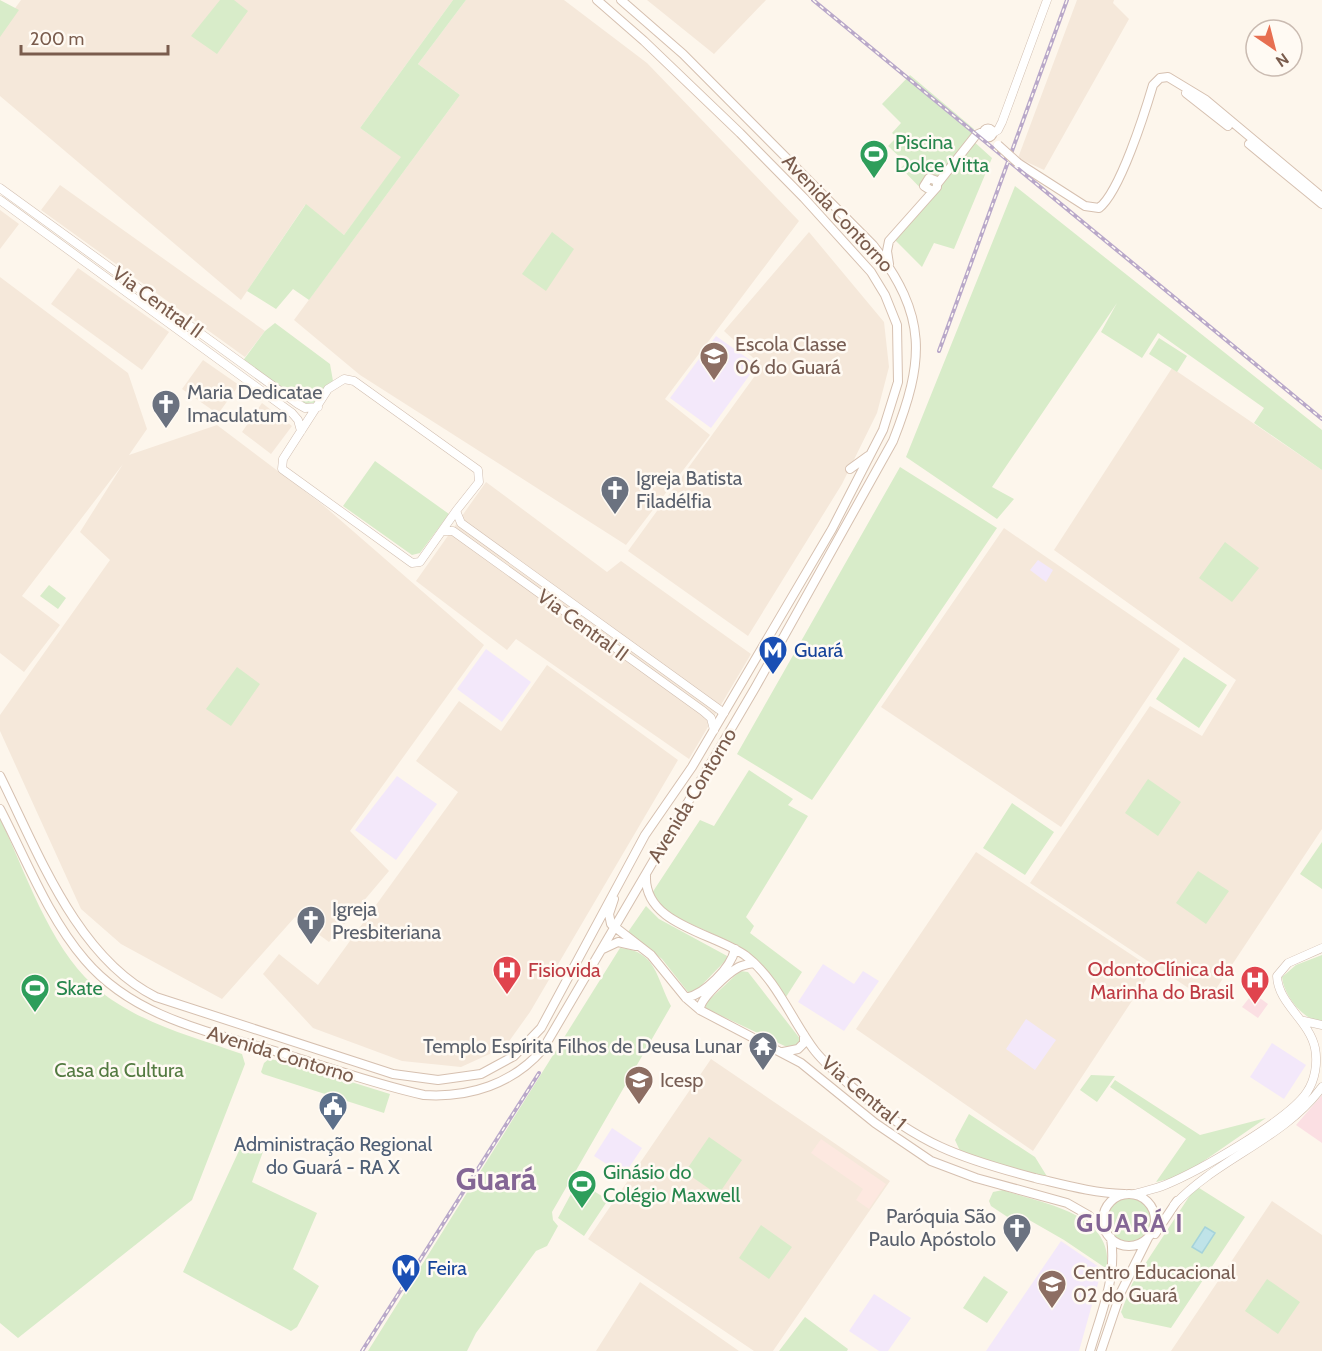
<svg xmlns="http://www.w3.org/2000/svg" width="1322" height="1351" font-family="Cabin,sans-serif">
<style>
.residential{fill:#f5e8da}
.commercial{fill:#fde8e0}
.education{fill:#f3e8fa}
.medical{fill:#fbdfe3}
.green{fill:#d8ecc9}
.water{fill:#bfe3e8;stroke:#a5d3da;stroke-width:1.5}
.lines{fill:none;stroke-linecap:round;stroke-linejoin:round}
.tertiary-casing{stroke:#d1beb0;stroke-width:9}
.secondary-casing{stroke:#d6c0b0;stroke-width:10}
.tertiary{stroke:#fff;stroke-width:8}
.secondary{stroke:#fff;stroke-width:8}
.rail-casing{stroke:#b9a8c9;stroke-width:4}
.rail{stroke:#fffaf3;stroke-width:1.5;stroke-dasharray:4.5;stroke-linecap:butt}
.secondary-bridge-casing{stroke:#d6c0b0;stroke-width:10;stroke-linecap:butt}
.secondary-bridge{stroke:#fff;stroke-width:8}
.labels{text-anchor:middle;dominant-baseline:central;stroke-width:5;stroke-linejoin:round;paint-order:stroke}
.leisure-label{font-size:20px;fill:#27864d;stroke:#fffaf3;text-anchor:start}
.street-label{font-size:20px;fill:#7a5c4d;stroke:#fffaf3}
.education-label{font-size:20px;fill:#785e54;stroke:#fffaf3;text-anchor:start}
.worship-label{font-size:20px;fill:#5b616d;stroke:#fffaf3;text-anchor:start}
.transit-label{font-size:20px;fill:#164399;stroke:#fffaf3;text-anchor:start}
.health-label{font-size:20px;fill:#be3a42;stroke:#fffaf3;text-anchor:end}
.park-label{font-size:20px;fill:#537a41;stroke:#fffaf3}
.service-label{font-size:20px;fill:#4e5e75;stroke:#fffaf3}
.district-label{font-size:26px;font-weight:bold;letter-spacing:1.5px;fill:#846695;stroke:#fffaf3}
.town-label{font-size:32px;font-weight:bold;fill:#846695;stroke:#fffaf3}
</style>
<rect width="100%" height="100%" fill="#fdf6ec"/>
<path class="residential" d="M21,0h432l-93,128 42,29 -58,78 -39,-30 -64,95 -241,-204v-67z
M466,0h98l83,63 152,158 -134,178 45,36 -84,110 -266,-170 -66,-55 166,-225 -42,-31z
M647,0h119l-52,54z
M1077,0h37l-1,3 16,16 -85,151 -26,-12z
M60,185l205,146 -20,26 -204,-147z
M0,210l19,14 -19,25z
M809,232l75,90 5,45 -12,46 -35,71 -94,152 -120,-85 134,-185 -38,-35z
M78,268l91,64 -27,38 -91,-66z
M0,277l128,96 19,56 -18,26 88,-30 106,80 161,140 -134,186 39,40 -60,71 -34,-25 -73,82 -101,-55 -40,-35 -81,-178v-16l110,-155 -30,-28 43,-68 -101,132 38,29 -36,47 -24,-19z
M203,360l36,25 -21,29 -36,-25z
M1172,368l150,102v359l-114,172 -178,-118 120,-177 52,30 34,-56 -182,-130z
M262,403l30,23 -21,28 -29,-22z
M486,482l121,90 14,-11 130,93 -62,105 -173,-120 -9,11 -91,-69z
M1004,528l176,121 -119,178 -180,-120z
M547,665l131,95 -148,252 -25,35 -44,20 -59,-6 -89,-33 -50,-54 16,-20 39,31 140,-193 -42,-31 43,-60 42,30z
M976,852l177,117 -120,182 -177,-122z
M711,1059l179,122 -117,170h-19l-166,-112z
M1272,1201l50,34v116h-151z
M640,1282l99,69h-143z"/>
<path class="commercial" d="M821,1139l65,45 -17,25 -13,-9 7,-11 -52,-36z"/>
<path class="education" d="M716,336l41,29 -46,63 -41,-30z
M1038,560l15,10 -7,12 -16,-12z
M486,649l45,33 -29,40 -45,-33z
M397,776l40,28 -41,56 -41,-30z
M823,964l31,20 9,-13 16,10 -35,50 -46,-29z
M1026,1019l30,21 -21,30 -29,-21z
M1272,1043l34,22 -22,34 -34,-22z
M612,1128l30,20 -18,27 -30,-19z
M1061,1241l41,28 -23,82h-93z
M874,1294l37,24 -23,33h-9l-30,-20z"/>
<path class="medical" d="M1253,993l15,11 -10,14 -16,-11z
M1322,1095v48l-26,-18z"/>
<path class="green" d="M0,0l19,10 -19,27z
M220,0h14l14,11 -31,43 -26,-18z
M453,0h13l-48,64 42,31 -151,205 -16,-11 -17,20 -29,-18 59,-87 38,31 57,-78 -41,-29z
M910,75l64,54 -3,10 21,19 -38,91 -20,-6 -12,24 -27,-27 36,-41 -30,-31 5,-5 -18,-17 9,-9 -5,-4 9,-10 -19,-19z
M1015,186l307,244v40l-68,-47 10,-15 -106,-75 -16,25 -41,-26 16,-29 -125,184 22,12 -17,20 -91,-62z
M552,232l22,17 -28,42 -24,-17z
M275,323l55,41 3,17 -18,25 -5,2 -68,-46 23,-31z
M1159,338l28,18 -10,16 -28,-18z
M375,461l74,53 -29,39 -8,2 -69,-49z
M900,467l97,61 -185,272 -75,-46z
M1225,542l34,26 -27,34 -33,-24z
M49,585l17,13 -8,11 -18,-13z
M1184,657l43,28 -28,43 -43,-29z
M237,667l23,17 -29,42 -25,-17z
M749,770l44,29 -5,6 20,11 -62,101 8,9 -4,7 52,39 -18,28 -16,-28 -40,-31 -61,-28 -15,-20 48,-73 14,6z
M1148,779l33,23 -23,34 -33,-23z
M1012,803l42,29 -29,43 -42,-27z
M0,818c25,53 49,127 93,167 41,37 98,51 149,69l3,10 -53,136 -174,138 -18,-15z
M1322,842v47l-22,-15z
M1198,871l31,20 -23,33 -30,-21z
M646,906l13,13 70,38 -34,35h-7l-26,-33 -34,-27z
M620,948c37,3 36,30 51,58l-119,206 1,8 5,6 -11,20 -11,5 -60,82 -9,18h-99z
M1322,955v67c-19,-2 -38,-26 -40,-45l14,-12z
M740,971l8,1 53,68 -1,5 -11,3 -84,-40 2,-6z
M269,1059l18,3 103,32 -6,19 -121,-39 -2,-2 3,-9z
M1091,1075l24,1 -18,26 -17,-12z
M1115,1080l85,55 66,-17 -84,58 -26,6 30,-43 -76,-52z
M969,1114l66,43 13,21 -87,-25 -6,-13z
M709,1137l33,23 -24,35 -33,-23z
M243,1142l21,7 -12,33 65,31 -24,56 26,17 -22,41 -6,4 -108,-59z
M578,1181l30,19 -24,36 -26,-18z
M1196,1186l49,31 -74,111 -47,-10 -3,-6 11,-28z
M1003,1190c39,14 111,22 104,79l-43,-29 -47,-27 -5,7 -21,-14 -2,-5 4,-9z
M1106 1220a23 23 0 1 1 46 0a23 23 0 1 1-46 0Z
M761,1225l31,22 -23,32 -30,-21z
M984,1276l24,16 -21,31 -24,-15z
M1267,1279l33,23 -22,32 -33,-23z
M805,1317l43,32 -1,2h-68z"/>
<path class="water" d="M1205,1227l10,6 -13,20 -10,-6z"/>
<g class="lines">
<g class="tertiary-casing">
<path id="tertiary" d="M993,133l5,-3 4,-8 45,-122
M0,188l298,216 7,4 13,-1
M0,200l292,213 6,7 3,11
M456,511l-36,51 -8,1 -130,-94 1,-10 45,-70 16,-10 10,2 124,89 1,12 -23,29 5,12 263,190
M443,531h10l250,180 8,7 3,12
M1304,1021l18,4
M1134,1194c10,-3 21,-5 31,-9 32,-13 124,-65 142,-93 8,-12 11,-29 8,-44 -6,-28 -37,-44 -38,-72l11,-13 34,-15
M1174,1205c44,-47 110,-66 148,-118"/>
</g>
<g class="secondary-casing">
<path id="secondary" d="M1186,93l42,33
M983.5 133a4.5 4.5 0 1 1 9 0a4.5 4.5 0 1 1-9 0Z
M1249,144l73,60
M1018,163l67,43 14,2c21,-16 46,-96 54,-123l7,-7 8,-1 38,23 116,97
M938,183l38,-48 9,-4
M889,264l-2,-13 2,-10 48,-54v-6l-8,-3 -5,8 8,5
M850,469l18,-13
M0,776c38,76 77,182 156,221l237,77 45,6 43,-6 33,-18 27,-28 104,-193 47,-68 140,-238 51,-99 15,-48 -1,-57 -12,-30 -14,-23 -67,-74 -64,-65 -96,-92 -47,-41
M0,809c26,50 48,108 85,151 51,60 131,73 203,95 45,14 90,30 136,40 45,3 89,-11 119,-46l212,-361 138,-247c32,-81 35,-125 -20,-196l-190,-191 -62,-54
M646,876c-2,49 69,57 100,80 31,24 46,65 69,95 12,15 28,28 43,41 61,52 101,66 177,86 30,7 58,15 89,16
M614,899l-5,15 2,10 40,31 35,43 14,12 101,53 74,60 56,38 45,17 91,25 21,12 19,18
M603,949l15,-7 18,4
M686,998c19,-4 45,-30 49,-49
M700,1010c-1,-11 28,-37 39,-43 4,-2 10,-3 15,-4
M783,1052l15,-3 6,-6v-8
M1103 1220a26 26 0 1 1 52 0a26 26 0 1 1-52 0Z
M1155,1234l22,-33
M1090,1351c11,-38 27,-73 21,-113
M1101,1351l20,-59 27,-54"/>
</g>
<use href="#tertiary" class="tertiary"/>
<use href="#secondary" class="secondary"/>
<g class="rail-casing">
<path id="rail" d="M813,0l509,419
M939,351l128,-351
M362,1351l177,-278"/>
</g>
<use href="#rail" class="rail"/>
<g class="secondary-bridge-casing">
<path id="secondary-bridge" d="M998,145l20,18"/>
</g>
<use href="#secondary-bridge" class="secondary-bridge"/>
</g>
<defs>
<g id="stadium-pin" transform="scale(1.5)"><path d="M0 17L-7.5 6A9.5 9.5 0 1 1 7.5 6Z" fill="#2e9e5b" stroke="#fffaf3"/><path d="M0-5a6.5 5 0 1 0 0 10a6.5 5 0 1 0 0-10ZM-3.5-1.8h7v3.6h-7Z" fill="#fff"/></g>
<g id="school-pin" transform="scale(1.5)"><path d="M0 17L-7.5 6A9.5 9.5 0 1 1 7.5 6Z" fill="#8d6e63" stroke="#fffaf3"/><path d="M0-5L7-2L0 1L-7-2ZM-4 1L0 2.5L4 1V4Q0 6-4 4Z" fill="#fff"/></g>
<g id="church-pin" transform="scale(1.5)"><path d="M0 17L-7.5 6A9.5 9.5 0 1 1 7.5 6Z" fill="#6b7280" stroke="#fffaf3"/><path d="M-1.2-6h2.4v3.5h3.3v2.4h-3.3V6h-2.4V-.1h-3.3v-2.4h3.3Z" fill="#fff"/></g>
<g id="metro-pin" transform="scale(1.5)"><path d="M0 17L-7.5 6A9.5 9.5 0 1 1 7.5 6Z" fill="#1a4fb4" stroke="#fffaf3"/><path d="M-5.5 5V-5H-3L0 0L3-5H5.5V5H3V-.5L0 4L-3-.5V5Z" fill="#fff"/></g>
<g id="hospital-pin" transform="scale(1.5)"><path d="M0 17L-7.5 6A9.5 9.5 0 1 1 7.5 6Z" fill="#e0444e" stroke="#fffaf3"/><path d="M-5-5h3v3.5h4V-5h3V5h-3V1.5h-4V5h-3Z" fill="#fff"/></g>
<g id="temple-pin" transform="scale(1.5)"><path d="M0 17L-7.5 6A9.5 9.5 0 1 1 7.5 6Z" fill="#6b7280" stroke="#fffaf3"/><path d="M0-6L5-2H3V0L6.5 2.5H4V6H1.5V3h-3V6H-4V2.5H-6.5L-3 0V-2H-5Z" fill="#fff"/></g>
<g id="university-pin" transform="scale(1.5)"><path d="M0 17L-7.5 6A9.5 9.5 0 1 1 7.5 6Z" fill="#8d6e63" stroke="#fffaf3"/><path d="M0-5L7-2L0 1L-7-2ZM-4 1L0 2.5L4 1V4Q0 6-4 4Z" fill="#fff"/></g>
<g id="civic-pin" transform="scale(1.5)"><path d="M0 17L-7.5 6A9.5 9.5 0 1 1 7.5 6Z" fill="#5c6f8a" stroke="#fffaf3"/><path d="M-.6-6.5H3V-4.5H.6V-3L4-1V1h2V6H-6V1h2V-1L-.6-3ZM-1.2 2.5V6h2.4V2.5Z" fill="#fff"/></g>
</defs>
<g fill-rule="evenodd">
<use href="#stadium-pin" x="874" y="154"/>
<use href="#school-pin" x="714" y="356"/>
<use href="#church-pin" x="166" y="404"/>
<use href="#church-pin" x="615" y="490"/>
<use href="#metro-pin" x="773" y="650"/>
<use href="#church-pin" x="311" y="920"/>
<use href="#hospital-pin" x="507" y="970"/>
<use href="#hospital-pin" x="1255" y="980"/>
<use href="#stadium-pin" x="35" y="988"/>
<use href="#temple-pin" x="763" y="1046"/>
<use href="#university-pin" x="639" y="1080"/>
<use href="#civic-pin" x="333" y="1106"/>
<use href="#stadium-pin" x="582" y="1184"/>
<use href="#church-pin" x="1017" y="1228"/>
<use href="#metro-pin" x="406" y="1268"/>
<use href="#school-pin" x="1052" y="1284"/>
</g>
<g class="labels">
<g class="leisure-label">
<text x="895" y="142">Piscina<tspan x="895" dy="23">Dolce Vitta</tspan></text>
<text x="56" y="988">Skate</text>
<text x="603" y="1172">Ginásio do<tspan x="603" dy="23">Colégio Maxwell</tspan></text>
</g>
<g class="street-label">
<text transform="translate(838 213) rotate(47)">Avenida Contorno</text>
<text transform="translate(158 302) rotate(36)">Via Central II</text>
<text transform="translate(583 625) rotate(36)">Via Central II</text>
<text transform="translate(692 795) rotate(-59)">Avenida Contorno</text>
<text transform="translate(281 1054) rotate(17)">Avenida Contorno</text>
<text transform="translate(864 1093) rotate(40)">Via Central 1</text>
</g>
<g class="education-label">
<text x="735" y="344">Escola Classe<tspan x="735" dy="23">06 do Guará</tspan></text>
<text x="660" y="1080">Icesp</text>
<text x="1073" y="1272">Centro Educacional<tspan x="1073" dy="23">02 do Guará</tspan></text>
</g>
<g class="worship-label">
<text x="187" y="392">Maria Dedicatae<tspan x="187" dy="23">Imaculatum</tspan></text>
<text x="636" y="478">Igreja Batista<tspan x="636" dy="23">Filadélfia</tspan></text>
<text x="332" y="909">Igreja<tspan x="332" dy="23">Presbiteriana</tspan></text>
<text x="742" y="1046" text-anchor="end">Templo Espírita Filhos de Deusa Lunar</text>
<text x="996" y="1216" text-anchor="end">Paróquia São<tspan x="996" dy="23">Paulo Apóstolo</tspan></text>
</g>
<g class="transit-label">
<text x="794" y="650">Guará</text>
<text x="427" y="1268">Feira</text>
</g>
<g class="health-label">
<text x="1234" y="969">OdontoClínica da<tspan x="1234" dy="23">Marinha do Brasil</tspan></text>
<text x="528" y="970" text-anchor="start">Fisiovida</text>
</g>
<g class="park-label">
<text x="119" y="1070">Casa da Cultura</text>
</g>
<g class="service-label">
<text x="333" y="1144">Administração Regional<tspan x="333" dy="23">do Guará - RA X</tspan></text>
</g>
<g class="district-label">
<text x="1130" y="1223">GUARÁ I</text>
</g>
<g class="town-label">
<text x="496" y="1178">Guará</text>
</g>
</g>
<g transform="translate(1274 48) rotate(145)"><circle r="28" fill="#fffaf3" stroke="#cabbb1" stroke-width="1.5"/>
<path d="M0-4.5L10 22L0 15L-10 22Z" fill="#e76f51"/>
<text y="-9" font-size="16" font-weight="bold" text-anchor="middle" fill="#7a5c4d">N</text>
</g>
<path d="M21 45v9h147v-9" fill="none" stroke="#7a5c4d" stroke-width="3"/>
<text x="30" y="45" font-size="18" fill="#7a5c4d" stroke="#fffaf3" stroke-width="4.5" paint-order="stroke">200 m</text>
</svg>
